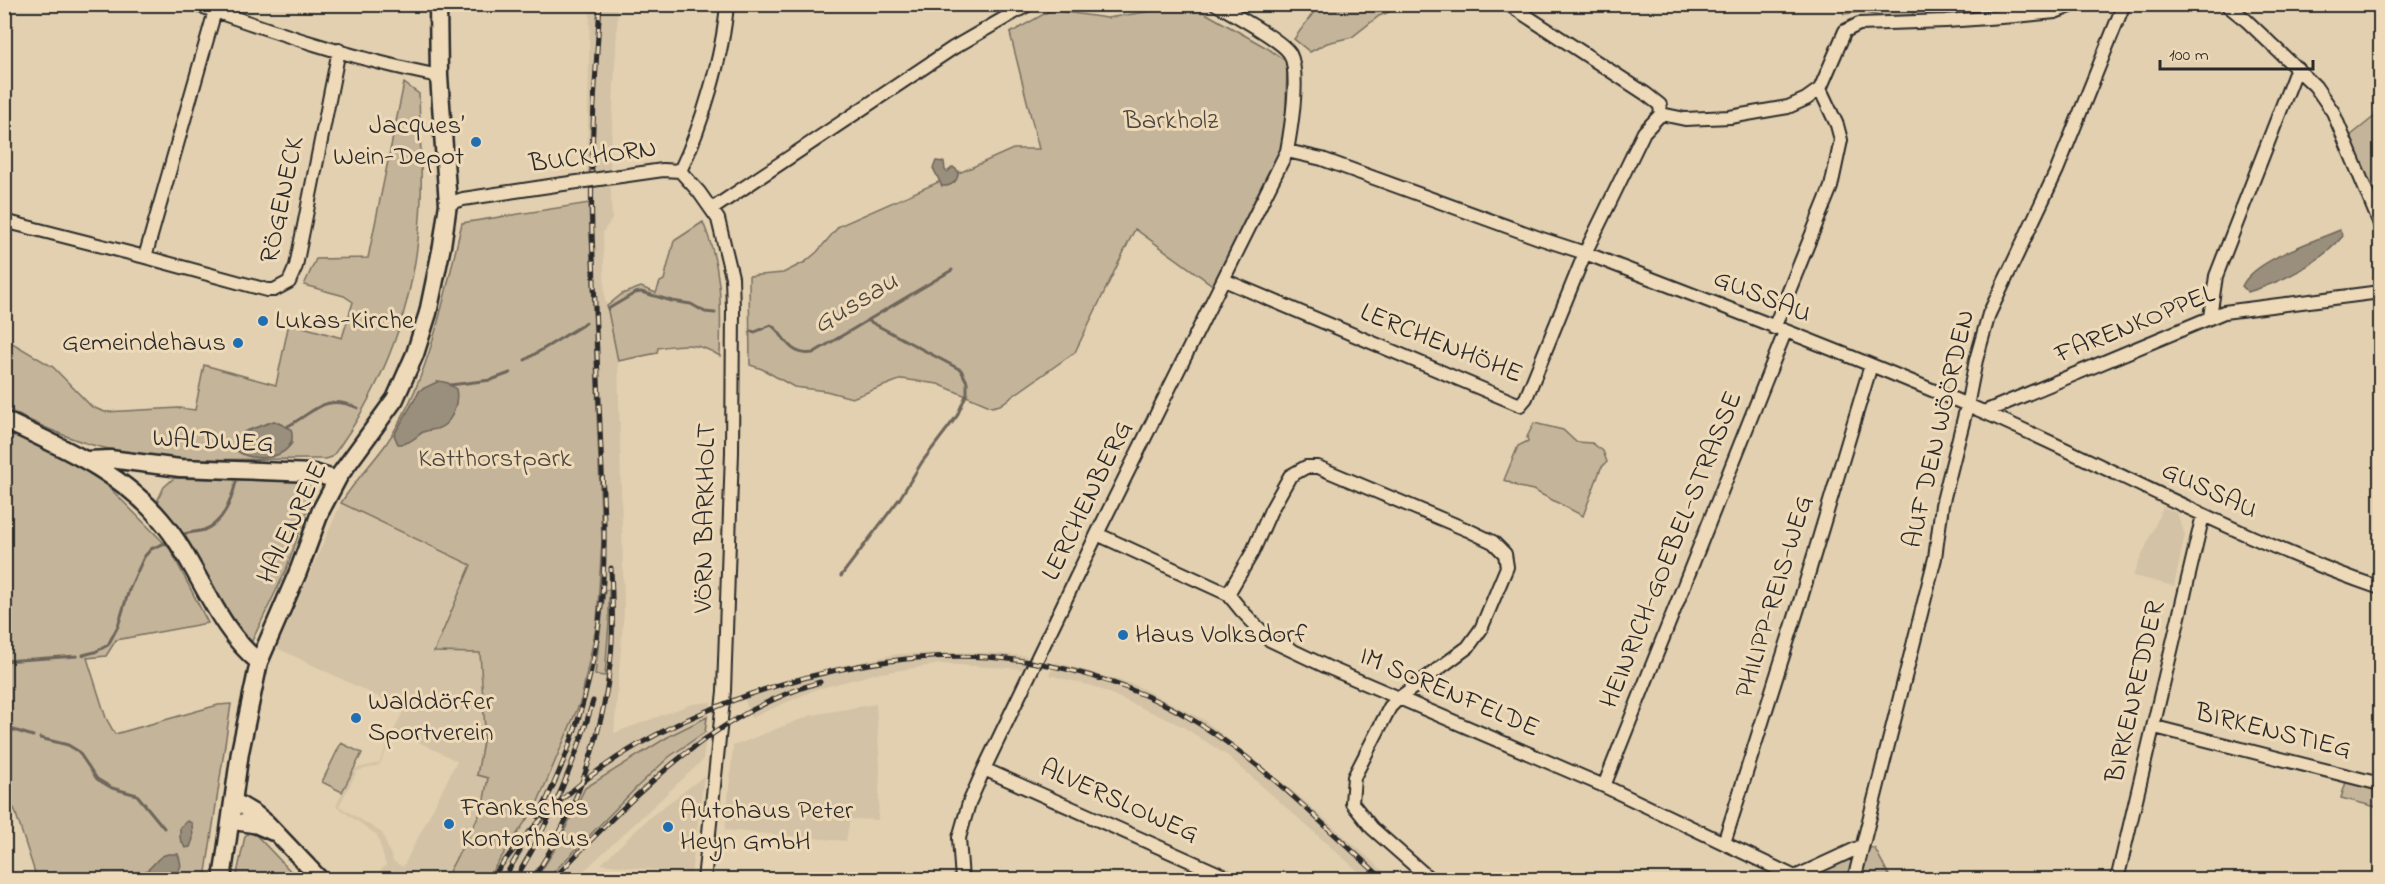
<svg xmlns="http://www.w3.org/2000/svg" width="2385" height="884" font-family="'Indie Flower',sans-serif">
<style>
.built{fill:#d3c2a5;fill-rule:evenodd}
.green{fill:#c4b499;stroke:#787062;stroke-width:1.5;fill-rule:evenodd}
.water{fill:#9a8e7b;stroke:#6e665b;stroke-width:1.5}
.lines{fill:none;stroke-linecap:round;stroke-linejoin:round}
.stream{stroke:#6e665b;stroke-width:3}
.minor-casing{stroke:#2b2b2b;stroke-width:16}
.tertiary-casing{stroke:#2b2b2b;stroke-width:20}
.secondary-casing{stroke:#2b2b2b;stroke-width:21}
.minor{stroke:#eedab8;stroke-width:12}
.tertiary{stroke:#eedab8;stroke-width:15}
.secondary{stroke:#eedab8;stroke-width:16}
.rail-casing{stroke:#2b2b2b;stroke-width:5}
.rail{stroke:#eedab8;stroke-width:3;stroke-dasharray:9;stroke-linecap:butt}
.minor-bridge-casing{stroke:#2b2b2b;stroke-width:16;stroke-linecap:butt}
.minor-bridge{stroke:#eedab8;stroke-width:12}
.poi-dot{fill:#1f6fb2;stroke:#eedab8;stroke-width:2}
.labels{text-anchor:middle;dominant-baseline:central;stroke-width:6;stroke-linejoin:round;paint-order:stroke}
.park-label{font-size:27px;fill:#4a4641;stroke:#eedab8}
.poi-label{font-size:27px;fill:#2b2b2b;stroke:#eedab8;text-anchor:start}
.street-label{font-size:27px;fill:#2b2b2b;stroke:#eedab8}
.water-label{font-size:28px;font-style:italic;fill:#4c4943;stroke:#eedab8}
</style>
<rect width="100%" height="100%" fill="#e2d0b0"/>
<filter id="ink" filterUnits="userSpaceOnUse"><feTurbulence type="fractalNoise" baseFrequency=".0167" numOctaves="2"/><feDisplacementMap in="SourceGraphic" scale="12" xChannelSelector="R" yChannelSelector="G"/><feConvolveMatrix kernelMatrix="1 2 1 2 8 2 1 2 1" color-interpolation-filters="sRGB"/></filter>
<g filter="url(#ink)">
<path class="built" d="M590,5h28l-8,165 2,49 -9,13 2,69 4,11 9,49 6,250 -10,122 78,-29 19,-2 -8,58 -128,119 -88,1 50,-76 60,-181 5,-83 -15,-364z
M341,503l131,62 -38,87 46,1 5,77 -8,44 11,3 -6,33 -37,69h-73l14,-14 -9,-30 -41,-29 18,-37 25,-6 25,-54 -127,-61zM396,731l61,30 -54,106 -10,-6 -11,-28 -43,-27 18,-35 22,-6z
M2163,507l14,6 8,22 -11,51 -41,-10z
M973,652l54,4 -3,13 -83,-5 -67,10 -57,15 -66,29 -8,-24 78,-24 77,-16z
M1056,662l79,23 69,35 94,75 94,84h-25l-139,-123 -46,-30 -89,-40 -44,-11z
M876,704l4,64 -2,52 -28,-1 -4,22 -121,-11 8,-84 79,-31z
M704,776l-13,98 -90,-10 48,-46z"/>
<path class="green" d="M1191,5l76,43 20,14 -2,81 -71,143 -79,-57 -60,123 -75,53 -8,2 -54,-23 -36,-5 -50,19 -26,-7 -32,-4 -32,-18 -12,-4 -1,-89 34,-3 22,-11 12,-10 22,-26 174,-77h26l-29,-116 41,-23 56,8z
M1319,5v-1l87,1 -27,11 -27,21 -25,6 -17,9 -16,-13z
M1840,5h226l-53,5 -99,2 -3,4 -27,1 -23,-5 -17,2z
M404,83l15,11c1,35 3,70 2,105 -3,95 -32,181 -89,258l-6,2c-78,-1 -161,7 -237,-15 -30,-9 -57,-22 -84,-36l-1,-70 49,29 39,40 13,5 74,-4 16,2 9,-45 72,20 13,-62 53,15 11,-36 -9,-6 -40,-11 12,-26 52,-1zM274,421l17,8 1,14c-13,19 -43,19 -57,2l8,-13z
M2380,112v112l-35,-84z
M589,203l13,337 -5,83 -16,77 -44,104 -50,75h-42l37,-69 6,-32 -11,-3 8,-45 -5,-77 -46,-1 37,-87 -130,-62c13,-22 31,-39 45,-59 44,-65 58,-146 76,-221z
M703,222c20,49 18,83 17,134 -22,-14 -37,-12 -62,-8l-1,5 -39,8 -11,-55 15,-12 19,-7 15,6 4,-11 4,-2 10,-39z
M1534,423l29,7 13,12 16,1 11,8 4,11 -6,6 -18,48 -50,-26 -14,-3 -15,-7 14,-34 10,-5 -1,-4z
M5,428l90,45 75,76 38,74 -92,17 -10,16 -19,2 19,60 9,16 103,-29 13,-1 -26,175h-168l-23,-71 -9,1z
M174,478l143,4 -31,88 -36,75 -25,-32 -26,-51 -40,-58 -1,-5 6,-12z
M609,589v33l-4,54 -10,-1 10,-85z
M707,717l-2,15 -36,25 -31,29 -91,93h-11l21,-33 28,-58 86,-53z
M341,743l21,10 -20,39 -20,-10z
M2346,782l34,9v17l-39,-10z
M249,833l7,2 42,44h-15l-2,-2 -3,3 -42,-1 9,-43z
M1858,846l-8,33h-43l-2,-4z
M1868,847l7,2 16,30 -31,1z"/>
<path class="water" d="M936,161l8,1 1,8 2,2 6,-5 5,4c1,10 -7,16 -16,15l-9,-18z
M2340,230l3,6c-23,27 -61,46 -95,56l-6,-6c12,-26 72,-45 98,-56z
M439,381l9,2 8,6c3,15 -4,35 -19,40 -5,1 -9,1 -14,3 -8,5 -14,13 -25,12l-4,-9 26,-45z
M274,421l17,8c9,30 -41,37 -57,19l10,-16z
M187,821l5,2 1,16 -3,8 -5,1 -5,-10v-11z
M168,854h10c5,15 3,12 -5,25h-74l5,-4c15,2 29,4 42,-4 9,-6 11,-15 22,-17z"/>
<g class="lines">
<path class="stream" d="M608,309l27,-16 6,-1 31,9 19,3 14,8 10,1
M751,331l4,1 16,-7c14,9 17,32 42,28l139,-83
M525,360l61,-37
M450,385l41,-5 19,-7
M288,426c28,-15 36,-33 70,-18
M184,534c7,-2 14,-2 20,-4 20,-8 27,-29 32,-48
M841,576l59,-78 22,-36 35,-46 10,-23v-11l-6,-12 -94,-50
M83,655l12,-3 13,-7 10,-19 11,-36 15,-33 7,-8 14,-6
M4,661l73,-5
M4,727l29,9
M40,738l28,7 10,6 19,28 15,9 25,7 27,33"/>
<g class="minor-casing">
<path id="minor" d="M195,4c79,28 162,56 244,72
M1508,4l138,90 14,11 1,9
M2226,4l21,17 68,65 18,26 47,112
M1661,114l24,5 45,-2 58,-10 18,-8 14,-10 25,-58 14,-7 87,-3 69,-5 40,-4 21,-8
M1287,151l35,8 217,79 46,15c134,52 269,103 401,160 132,58 258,128 394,175
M680,171l19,21 19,27 14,58 1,32 -1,143 -8,239 -20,189
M680,171c22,-45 43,-116 47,-167
M621,176l42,-6 17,1
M448,204l15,-5 93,-14
M712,209l241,-161 76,-44
M4,221l141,36 70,-246
M145,257l122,33h7l15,-8 7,-16 43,-216
M1224,280l296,125 6,-7 59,-145 59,-121 17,-18
M2210,317l6,-41 81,-208
M1774,328l57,-141 10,-47 -4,-15 -17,-36
M1984,412l240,-100 156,-20
M1097,534l131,60 13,16 29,30 57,27 277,119 191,91
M1228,594l24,-41 19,-43 19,-34 16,-9h12l152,64 23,11 12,12 2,13 -26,62 -13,18 -69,51 -9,9 -36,70 -2,26 20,25 59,52
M2155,727l225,57
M984,769l249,111
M1604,786l181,-454
M1724,843l75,-238 72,-240
M962,880l-3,-42 10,-35 15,-34 113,-235 190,-383c4,-22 13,-78 3,-97 -8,-14 -59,-41 -74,-50
M1797,880l-2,-3 67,-31
M1854,880l81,-322 7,-53 25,-99 9,-46 13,-46 68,-144 67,-166
M2117,880l86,-365"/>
</g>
<g class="tertiary-casing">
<path id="tertiary" d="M234,801l22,13 10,8 55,58
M231,821l25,4 16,7"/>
</g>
<g class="secondary-casing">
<path id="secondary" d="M4,420c56,27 116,51 157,100 37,43 53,106 98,142
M87,460l23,-1 70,9 134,5 23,7
M222,880l18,-128 19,-90 39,-90 23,-62 18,-34 56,-77 20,-45 13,-41 14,-67 6,-42 -9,-128 -1,-72"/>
</g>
<use href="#minor" class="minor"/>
<use href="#tertiary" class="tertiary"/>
<use href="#secondary" class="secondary"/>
<g class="rail-casing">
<path id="rail" d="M538,817c31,-60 53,-128 61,-195 8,-57 5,-115 2,-172 -3,-73 -6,-146 -9,-218 -2,-76 3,-152 8,-228
M490,880c31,-42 66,-80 109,-110 100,-72 264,-121 387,-113 62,4 124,21 180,48 83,42 149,113 218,175
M503,880l17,-29
M515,880c34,-56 60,-117 78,-179
M532,880c44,-66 72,-146 79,-224 3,-30 1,-59 0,-88
M552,880c79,-81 156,-165 268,-198"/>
</g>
<use href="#rail" class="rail"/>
<g class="minor-bridge-casing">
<path id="minor-bridge" d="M556,185l65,-9"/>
</g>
<use href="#minor-bridge" class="minor-bridge"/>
</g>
</g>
<g class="poi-dot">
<circle cx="476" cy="142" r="6"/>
<circle cx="263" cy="321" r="6"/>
<circle cx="238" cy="343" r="6"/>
<circle cx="1123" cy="635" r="6"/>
<circle cx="356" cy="718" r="6"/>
<circle cx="449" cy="824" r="6"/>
<circle cx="668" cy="827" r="6"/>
</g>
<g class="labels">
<g class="park-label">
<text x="1171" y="121">Barkholz</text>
<text x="495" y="459">Katthorstpark</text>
</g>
<g class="poi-label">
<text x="464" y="126" text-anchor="end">Jacques’<tspan x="464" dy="31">Wein-Depot</tspan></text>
<text x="275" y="321">Lukas-Kirche</text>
<text x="226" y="343" text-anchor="end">Gemeindehaus</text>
<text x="1135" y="635">Haus Volksdorf</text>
<text x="368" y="702">Walddörfer<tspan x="368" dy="31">Sportverein</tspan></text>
<text x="461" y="808">Franksches<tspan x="461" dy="31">Kontorhaus</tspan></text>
<text x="680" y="811">Autohaus Peter<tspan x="680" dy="31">Heyn GmbH</tspan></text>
</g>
<g class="street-label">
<text transform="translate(593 157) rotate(-7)">BUCKHORN</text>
<text transform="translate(283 200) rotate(-78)">RÖGENECK</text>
<text transform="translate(1762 297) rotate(22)">GUSSAU</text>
<text transform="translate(2135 325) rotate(-22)">FARENKOPPEL</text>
<text transform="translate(1441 344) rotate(22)">LERCHENHÖHE</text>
<text transform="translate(1940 429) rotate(-77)">AUF DEN WÖÖRDEN</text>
<text transform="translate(213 442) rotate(3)">WALDWEG</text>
<text transform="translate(2209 491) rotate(25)">GUSSAU</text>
<text transform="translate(1088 501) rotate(-64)">LERCHENBERG</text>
<text transform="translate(706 518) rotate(-89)">VÖRN BARKHOLT</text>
<text transform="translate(293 523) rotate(-65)">HALENREIE</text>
<text transform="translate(1672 550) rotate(-68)">HEINRICH-GOEBEL-STRASSE</text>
<text transform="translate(1775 597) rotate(-73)">PHILIPP-REIS-WEG</text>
<text transform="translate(2136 692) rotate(-77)">BIRKENREDDER</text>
<text transform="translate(1449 693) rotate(23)">IM SORENFELDE</text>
<text transform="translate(2273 732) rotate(14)">BIRKENSTIEG</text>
<text transform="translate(1119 802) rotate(24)">ALVERSLOWEG</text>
</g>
<g class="water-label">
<text transform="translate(856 304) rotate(-31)">Gussau</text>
</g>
</g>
<rect width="2385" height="884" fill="none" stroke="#eedab8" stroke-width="24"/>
<rect x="12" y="12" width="2361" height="860" fill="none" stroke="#2b2b2b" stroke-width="2" filter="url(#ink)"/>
<path d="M2160 60v9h153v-9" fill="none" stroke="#2b2b2b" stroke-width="3"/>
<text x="2169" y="60" font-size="18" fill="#2b2b2b" stroke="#eedab8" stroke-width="4.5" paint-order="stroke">100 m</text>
</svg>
